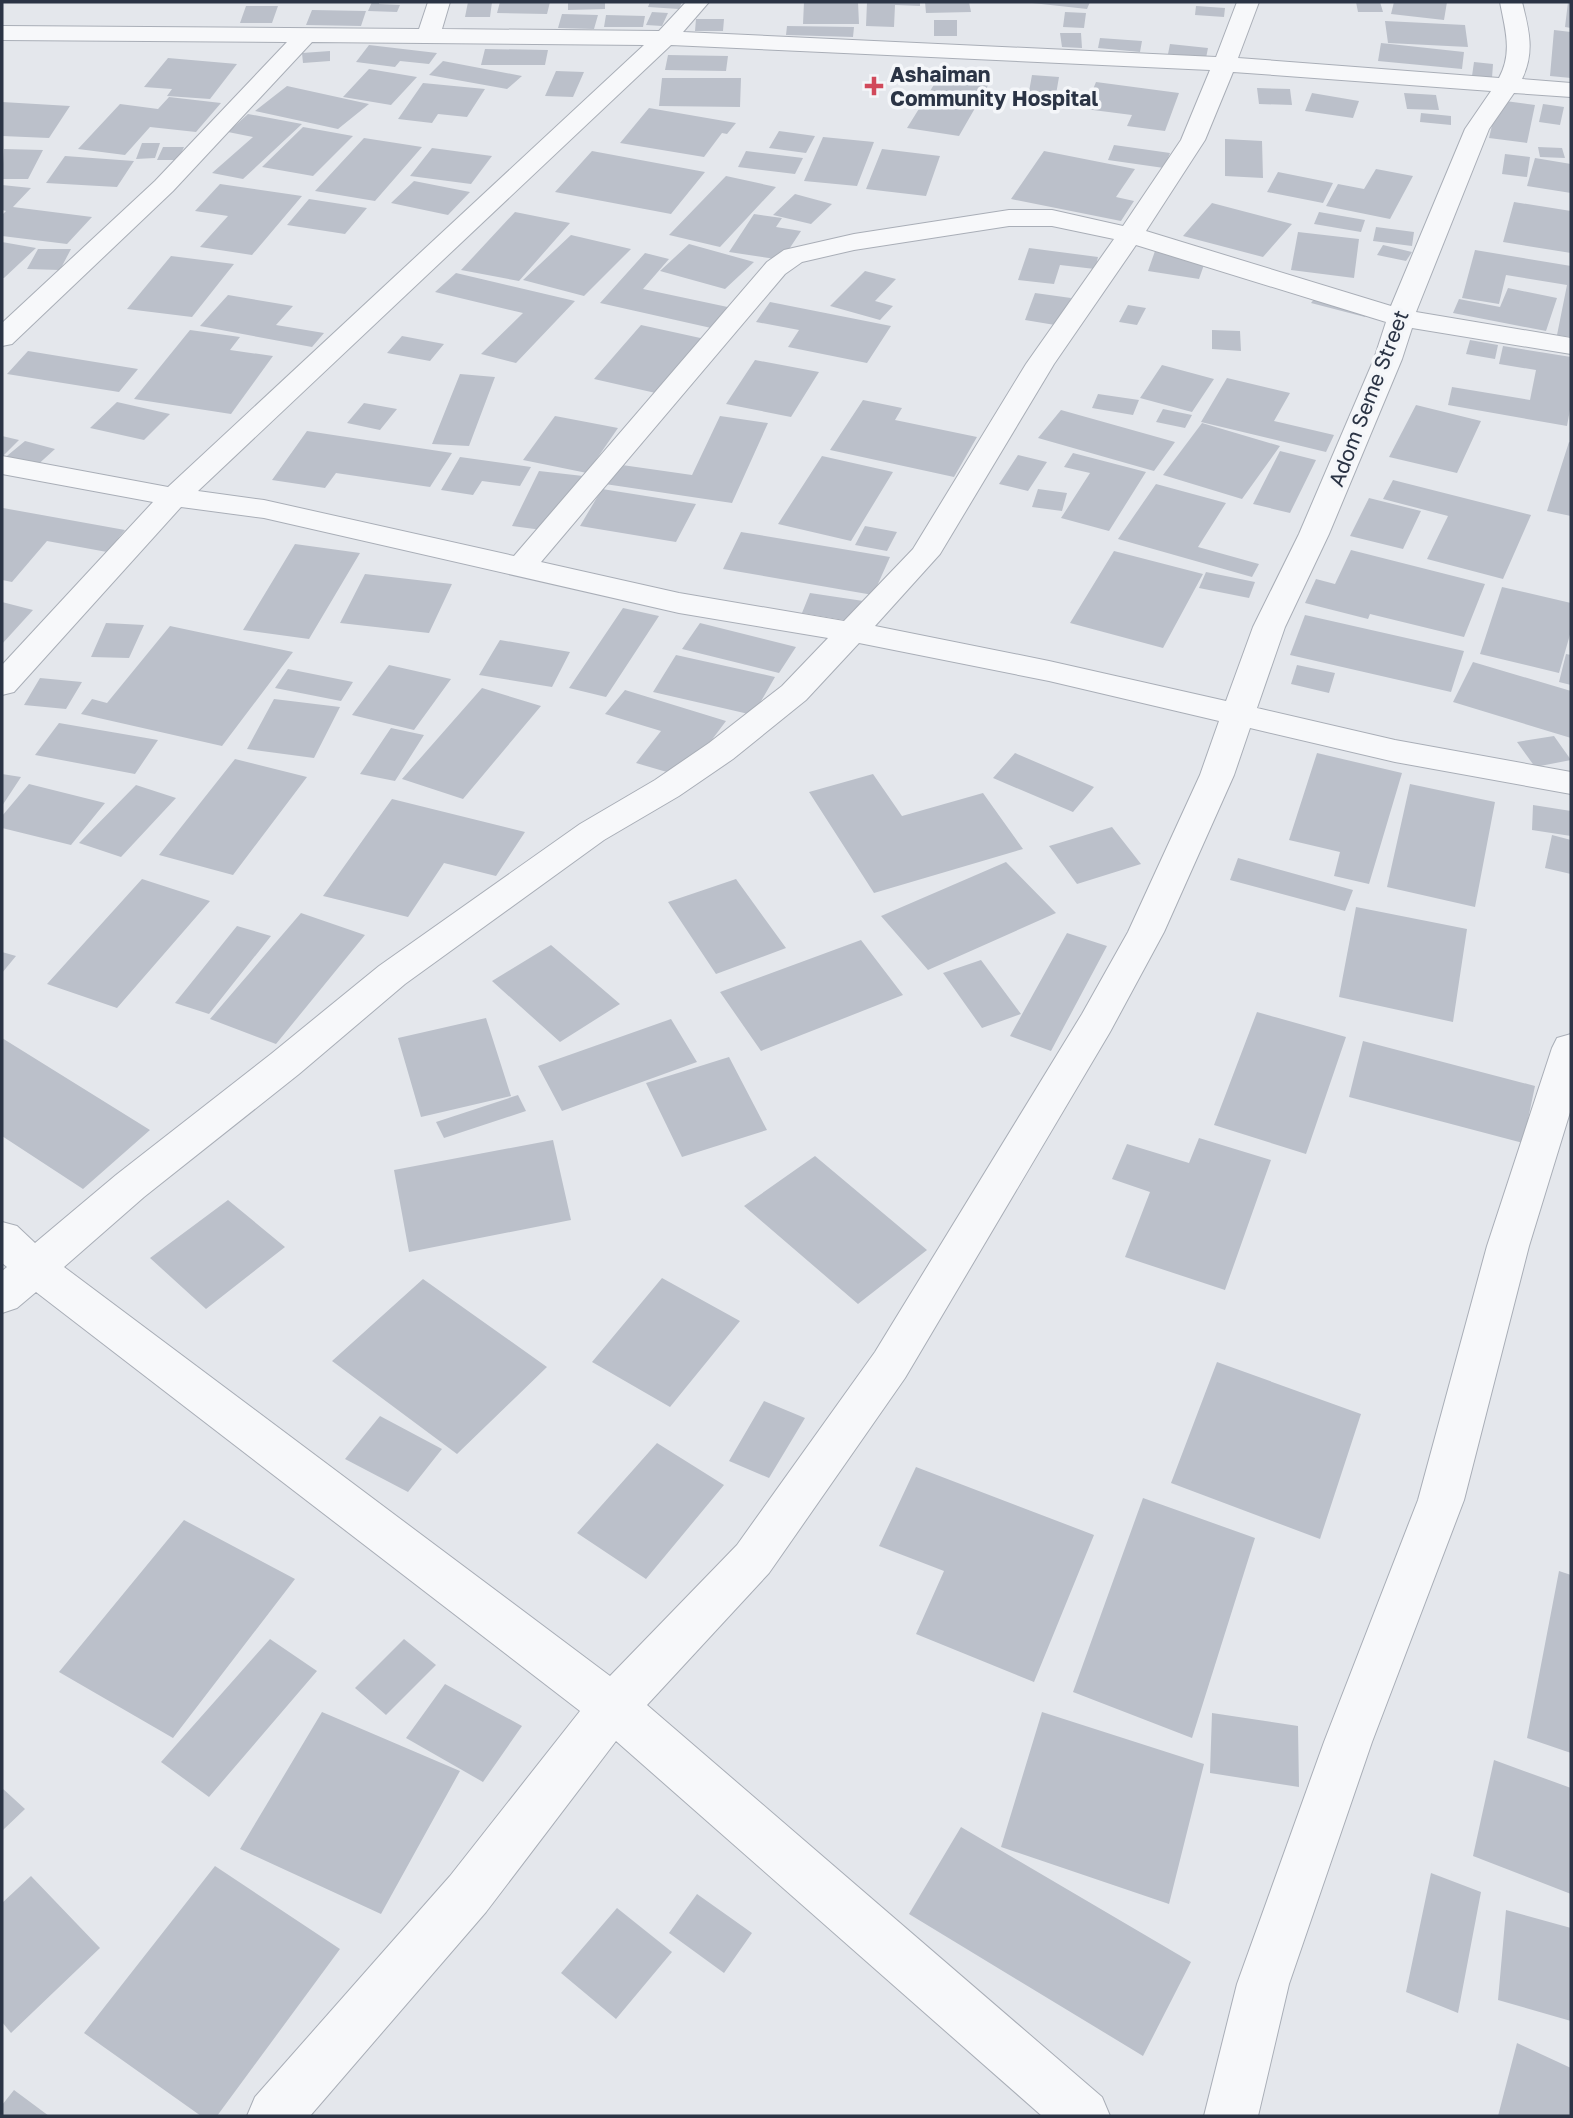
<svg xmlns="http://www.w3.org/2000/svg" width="1573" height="2118" font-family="'Golos Text',sans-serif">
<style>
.building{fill:#bbc0ca}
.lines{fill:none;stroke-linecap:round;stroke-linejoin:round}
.minor-casing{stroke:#a9aeb7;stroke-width:2}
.minor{fill:#f7f8fa;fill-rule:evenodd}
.poi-dot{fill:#d1495b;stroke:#f4f6f9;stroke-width:2.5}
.labels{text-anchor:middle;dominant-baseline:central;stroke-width:7;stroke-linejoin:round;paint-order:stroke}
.far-poi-label{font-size:21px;font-weight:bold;fill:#2b3445;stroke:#f4f6f9;text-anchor:start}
.far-street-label{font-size:21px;fill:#2b3445;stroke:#f4f6f9}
</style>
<rect width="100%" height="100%" fill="#e4e7ec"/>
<path class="building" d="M372,2h7v2l21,1 -3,7 -29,-1z
M468,2h24l-2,15h-25z
M500,2h50l-3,12 -50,-1z
M568,2h37v7l-37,1z
M650,2h32l-3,7 -31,-2z
M804,2h54l1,22h-56z
M867,2h53v4l-25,-1 -1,22 -28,-1z
M925,2h44l2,10 -45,1z
M1023,2h67l-3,7z
M1356,2h24l3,10h-25z
M1394,2h53l-3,18 -53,-6z
M1568,2h3v26l-6,-1z
M246,6h32l-6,17h-32z
M1196,6l29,2 -1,9 -29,-2z
M312,10l54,1 -5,15 -55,-1z
M652,12l16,1 -6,13 -16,-1z
M1065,12l21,1 -2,15 -21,-1z
M562,14l36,1 -4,14 -36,-1z
M606,15l39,1 -2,11h-39z
M696,19h28l-1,12h-28z
M934,20h23v16h-23z
M1385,21l80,4 3,22 -80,-4z
M787,26l67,1 -1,10 -67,-2z
M1554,30l17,2v46l-21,-2z
M1060,33h21l1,15 -20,-1z
M1100,38l42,3 -2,11 -42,-4z
M1381,43l83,9 -2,17 -84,-8z
M1170,44l38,4 -2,10 -38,-4z
M369,45l68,8 -8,11 -29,-3 -5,6 -39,-5z
M485,49l63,1 -3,15h-64z
M330,51v10l-27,2 -1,-10z
M668,55l60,1 -2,15 -61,-1z
M168,58l69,6 -27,35 -43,-3 5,-7 -28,-2z
M443,61l79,15 -15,13 -78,-14z
M1474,62l19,2 -1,14 -20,-2z
M369,69l48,8 -26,28 -48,-8z
M556,71l28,1 -11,25 -28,-1z
M940,75l50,7 -31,54 -52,-8z
M1032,75l27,2 -4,23 -27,-3z
M662,78h79l-1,29 -81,-1z
M1096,82l83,11 -14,38 -38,-5 5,-11 -47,-6z
M423,83l62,6 -18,28 -29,-3 -6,9 -34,-4z
M287,86l82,18 -31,25 -83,-18z
M1257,88l33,1 2,16 -33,-1z
M1312,93l47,8 -6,17 -48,-7z
M1404,93l32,2 3,15 -32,-1z
M169,97l52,6 -25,29 -46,-5 -25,28 -47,-6 42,-45 38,5z
M1498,100l37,5 -8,38 -38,-5z
M2,102l68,4 -21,32 -47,-2z
M1543,104l21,3 -4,18 -21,-3z
M649,108l87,15 -9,11 -5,-1 -18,24 -84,-14z
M1421,113l30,3v9l-31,-3z
M248,114l54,10 -59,55 -31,-6 41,-36 -25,-5z
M303,127l50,9 -40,40 -51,-9z
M779,131l36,5 -9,17 -37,-5z
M823,137l51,5 -17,44 -53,-5z
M364,138l58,9 -47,54 -60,-10z
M1225,139l37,2 1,37 -38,-2z
M142,143h18l-5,15 -19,1z
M1114,145l56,8 -6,15 -56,-8z
M163,147h21l-6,13h-21z
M1538,147l24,1 3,10 -25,-1z
M432,148l60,8 -21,28 -61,-8z
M4,149l39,1 -15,29h-26z
M882,149l58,7 -14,40 -60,-7z
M592,151l113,21 -34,42 -116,-22z
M746,151l57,7 -8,16 -57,-7z
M1044,151l91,18 -19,28 18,4 -13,20 -110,-22z
M1505,154l25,3 -3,20 -25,-3z
M65,156l69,5 -17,26 -71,-4z
M1535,158l36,6v29l-44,-7z
M1376,169l37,7 -23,43 -64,-13 12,-22 26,5z
M1278,172l55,11 -10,20 -56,-11z
M726,176l50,11 -56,60 -51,-12z
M414,181l56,11 -22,23 -57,-12z
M220,184l82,12 -50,59 -52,-8 28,-31 -33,-5z
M2,185l29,3 -18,19 79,10 -25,27 -65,-8v-21l4,-4 -4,-1z
M795,194l37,10 -21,20 -38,-9z
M309,199l58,9 -22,26 -58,-9z
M1514,202l57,9v42l-68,-11z
M1212,203l80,21 -29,33 -80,-21z
M515,212l55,11 -51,58 -58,-11z
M1319,212l46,8 -4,12 -47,-8z
M754,214l28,4 -6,9 25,4 -19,29 -53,-8z
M1376,227l38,5 -2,14 -39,-5z
M1298,232l61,7 -5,39 -63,-8z
M571,235l60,14 -47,47 -61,-16z
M2,242l34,6 -32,30h-2z
M689,244l65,18 -29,27 -65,-18z
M1383,245l29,7 -6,9 -29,-6z
M1029,248l69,9 -3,12 -35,-4 -6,19 -36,-4z
M38,249h33l-11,21 -33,-1z
M1475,250l96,16v71l-14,-2 10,-50 -61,-10 -7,29 -37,-6z
M1155,251l51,8 -7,20 -51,-8z
M645,253l24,6 -26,30 94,20 -17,21 -120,-27z
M171,256l63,8 -42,53 -65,-8z
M865,271l31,8 -21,22 18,5 -13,14 -50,-14z
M456,273l119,28 -59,62 -35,-9 42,-41 -88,-21z
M1508,288l49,10 -11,33 -93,-18 6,-14 41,8z
M1035,293l36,5 -10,28 -36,-6z
M1318,294l53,14 -6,9 -54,-14z
M228,295l65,11 -17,19 48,8 -12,14 -112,-21z
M770,302l121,24 -24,37 -79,-16 11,-17 -43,-8z
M1128,305l18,3 -9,17 -18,-3z
M641,325l64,14 -45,55 -66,-15z
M190,330l50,7 -10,13 43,6 -42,58 -97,-15z
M1212,330l28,1 1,20 -29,-2z
M402,336l42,8 -14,17 -43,-8z
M1470,340l28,5 -3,14 -29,-5z
M1503,346l68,11v47l-4,22 -119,-21 4,-18 78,13 6,-30 -37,-6z
M28,351l110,18 -19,23 -112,-18z
M755,360l64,12 -28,45 -65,-13z
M1162,365l52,14 -22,33 -52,-14z
M460,374l35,3 -26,69 -37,-2z
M1227,378l63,15 -16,28 60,14 -8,17 -125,-30z
M1098,394l41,6 -6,15 -41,-7z
M863,400l39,8 -7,12 82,17 -23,40 -124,-27z
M117,402l53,12 -26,26 -54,-12z
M364,403l33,6 -17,21 -33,-7z
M1416,405l65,16 -24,52 -68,-16z
M1163,409l29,6 -7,13 -29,-6z
M1061,410l114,32 -21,29 -116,-33z
M555,416l63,12 -31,45 -64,-13z
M720,416l48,7 -36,80 -127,-19 10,-20 77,11z
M1202,423l78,23 -38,53 -79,-24z
M307,431l145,22 -22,34 -94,-14 -11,15 -53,-8z
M2,436l17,4 -17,17z
M25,441l30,8 -22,20 -31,-9z
M1569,442l2,1v73l-24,-5z
M1280,451l36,9 -26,53 -37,-9z
M1073,453l73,19 -37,59 -48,-13 29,-45 -26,-6z
M1018,455l29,7 -19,29 -29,-7z
M822,456l71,16 -42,69 -73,-17z
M460,457l71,10 -11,19 -38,-5 -9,14 -32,-5z
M539,471l44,5 -26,56 -45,-6z
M1393,480l138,35 -28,64 -76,-20 21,-43 -65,-17z
M1156,484l70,19 -28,44 61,17 -7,13 -134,-38z
M602,489l94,15 -20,38 -96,-16z
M1038,489l29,4 -5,18 -30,-4z
M1369,498l52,13 -18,38 -53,-13z
M3,508l122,22 -18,22 -60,-11 -35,41 -10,-2z
M865,526l32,6 -10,19 -32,-6z
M741,532l149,25 -17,38 -150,-26z
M295,544l65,9 -51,86 -66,-9z
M1351,550l134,34 -21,53 -94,-23 -2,5 -63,-16 11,-24 19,5z
M1114,551l89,23 -40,74 -93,-25z
M1206,572l49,10 -6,16 -50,-10z
M365,574l87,10 -23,49 -89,-10z
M1502,587l69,16v28l-12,42 -79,-19z
M810,593l60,9 -8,21 -60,-10z
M2,602l31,8 -31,34z
M623,608l36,8 -53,81 -37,-9z
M1305,615l159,36 -13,41 -161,-37z
M106,623l38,2 -15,33 -38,-1z
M700,623l96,24 -17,26 -97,-24z
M170,626l123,26 -71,94 -141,-32 11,-15 15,4z
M500,640l70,12 -18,35 -73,-12z
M1566,654l5,1v30l-12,-3z
M676,655l99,22 -22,38 -100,-23z
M1473,662l98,29v47l-118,-36z
M389,665l62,14 -37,51 -62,-15z
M1297,665l38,8 -6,20 -38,-9z
M288,669l65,13 -12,19 -66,-13z
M40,678l42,4 -16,27 -42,-4z
M482,688l59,18 -78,93 -61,-20z
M625,690l101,31 -42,56 -48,-14 25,-32 -56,-17z
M274,699l66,8 -26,51 -67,-9z
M59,723l99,17 -23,34 -100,-19z
M391,728l33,7 -29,46 -35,-7z
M1554,736l17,24 -36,7 -18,-25z
M1015,753l79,34 -21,25 -80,-34z
M1317,753l85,20 -33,111 -35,-8 6,-24 -51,-12z
M235,759l72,18 -74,98 -74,-20z
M2,774l19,3 -19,29z
M873,774l29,42 81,-23 40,56 -149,44 -65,-101z
M29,784l76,19 -34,42 -69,-17v-12z
M1410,784l85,18 -20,105 -88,-20z
M136,785l40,13 -55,59 -42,-14z
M392,799l133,33 -29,44 -52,-13 -36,54 -85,-21z
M1533,805l38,6v25l-39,-6z
M1112,827l29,37 -64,20 -28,-38z
M1552,835l19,5v34l-26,-6z
M1238,858l115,32 -8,21 -115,-31z
M1006,862l50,51 -128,57 -47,-54z
M142,879l68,22 -93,107 -70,-24z
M736,879l50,69 -70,26 -48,-72z
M1356,907l111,22 -14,93 -114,-25z
M301,913l64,22 -89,109 -66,-25z
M237,926l34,10 -62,78 -34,-11z
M1067,933l40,13 -56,105 -41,-15z
M861,940l42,55 -142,56 -41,-59z
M551,945l69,59 -60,38 -68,-61z
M2,952l14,4 -14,17z
M981,960l40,54 -39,14 -39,-55z
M1257,1012l89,25 -40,117 -92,-29z
M486,1018l25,78 -90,21 -23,-79z
M671,1019l26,43 -135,49 -24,-45z
M2,1038l148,92 -67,59 -81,-53z
M1363,1041l172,45 -12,57 -174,-46z
M729,1057l38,73 -85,27 -36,-74z
M518,1095l8,16 -82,27 -8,-16z
M1199,1138l72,22 -46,130 -100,-33 25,-65 -38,-13 15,-35 62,19z
M553,1140l18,80 -162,32 -15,-82z
M815,1156l112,94 -69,54 -114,-98z
M228,1200l57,47 -79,62 -56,-51z
M662,1278l78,43 -70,86 -78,-45z
M423,1279l124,88 -90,87 -125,-93z
M1217,1362l144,52 -41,125 -149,-56z
M764,1401l41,17 -36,60 -40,-17z
M380,1416l62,33 -34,43 -63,-33z
M657,1443l67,42 -78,94 -69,-46z
M916,1467l178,68 -60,147 -118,-48 28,-63 -65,-25z
M1143,1498l112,40 -63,200 -119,-46z
M184,1520l111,59 -122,159 -114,-66z
M1559,1571l12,4v178l-44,-15z
M270,1639l47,32 -108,126 -48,-35z
M404,1639l32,26 -50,50 -31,-27z
M445,1684l77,42 -39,56 -77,-44z
M322,1712l138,59 -79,143 -141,-65z
M1042,1712l162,52 -35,140 -168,-57z
M1212,1713l86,13 1,61 -89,-14z
M1494,1760l77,28v106l-98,-38z
M2,1788l23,21 -23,22z
M961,1827l230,135 -48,94 -234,-142z
M215,1866l125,83 -123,167h-16l-117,-83z
M1431,1873l50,19 -23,121 -52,-21z
M31,1876l69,72 -89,85 -9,-11v-119z
M697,1894l55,39 -28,40 -55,-40z
M617,1908l55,44 -56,67 -55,-46z
M1506,1910l65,18v93l-73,-21z
M1517,2043l54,25v48h-73z
M14,2090l35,26h-47v-11z"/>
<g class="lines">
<g class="minor-casing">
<path id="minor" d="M428,2h22l-8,27 217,2 27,-29h23l-26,30 533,25 21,-55h22l-21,56 261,20c14,-26 6,-49 1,-76h22c7,28 13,50 0,77l49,4v14l-57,-4 -25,36 -73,183 155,26v16l-159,-26 -10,31 -73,175 -44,93 -28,81 138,32 176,32v22l-176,-32 -145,-34 -16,47 -70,157 -54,100 -205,346 -136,195 -122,132 455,392 8,19h-68l-426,-375 -130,171 -176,204h-63l8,-19 195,-221 130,-165 -544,-419 -19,16 -15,5v-42l5,-4 -5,-4v-41l15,4 18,17 81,-68 155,-121 108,-88 201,-142 75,-44 54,-37 73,-57 46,-48 -149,-25 -415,-95 -83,-11 -167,185 -12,3v-30l151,-163 -151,-28v-18l166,31 476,-442 -332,-3 -139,149 -161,153 -10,2v-23l153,-142 132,-139 -285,-2v-14l417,3zM671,45l539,25 -29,70 -58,86 -71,-16h-43l-155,24 -70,16 -17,12 -253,294 -250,-56 -66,-9zM1233,72l258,19 -26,38 -74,177 -245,-75 59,-91zM1009,226h43l62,13 -88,125 -113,185 -69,72 -165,-28 -138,-31 244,-288 17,-12 52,-12zM1136,245l250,77 -12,37 -75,175 -46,93 -27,74 -177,-40 -174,-35 65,-72 114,-190zM859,643l190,38 170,40 -19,54 -72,157 -46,82 -207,338 -138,193 -127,131 -546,-409 80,-70 155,-123 106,-90 199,-144 75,-44 54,-37 73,-59z
M1571,1034v75l-42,137 -65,254 -92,242 -83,242 -31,132h-54l33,-132 87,-242 94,-242 69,-254 65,-198 5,-10z"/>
</g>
<use href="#minor" class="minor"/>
</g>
<path class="poi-dot" d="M870.5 75.5h7v7h7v7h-7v7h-7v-7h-7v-7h7z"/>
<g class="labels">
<g class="far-poi-label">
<text x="890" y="74">Ashaiman<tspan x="890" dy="24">Community Hospital</tspan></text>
</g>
<g class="far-street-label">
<text transform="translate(1368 398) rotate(-69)">Adom Seme Street</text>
</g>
</g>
<rect width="1573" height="2118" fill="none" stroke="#2b3445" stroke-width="7"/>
</svg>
